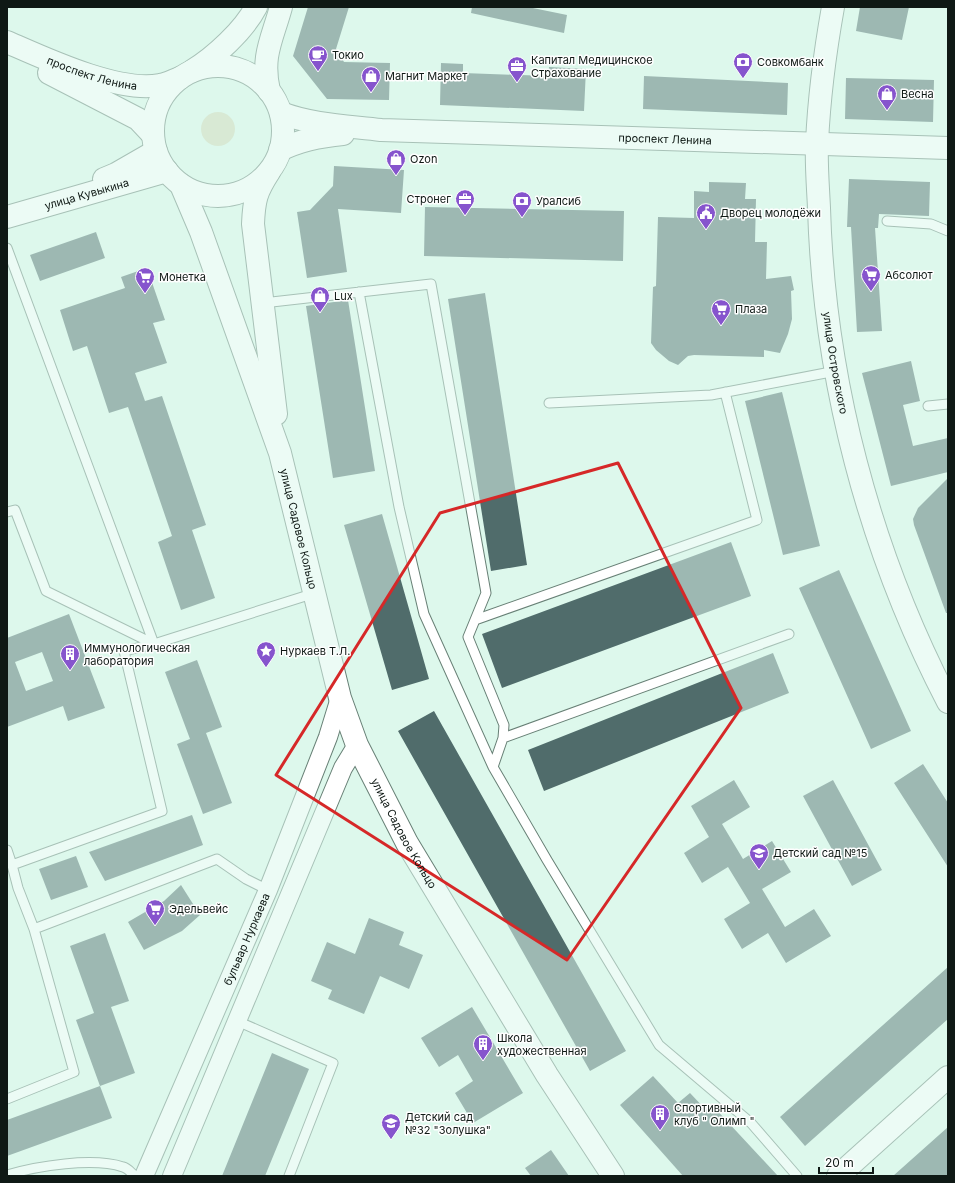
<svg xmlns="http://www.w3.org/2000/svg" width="955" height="1183" font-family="Inter,sans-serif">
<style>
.green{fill:#d3d8b7}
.building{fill:#506c6b;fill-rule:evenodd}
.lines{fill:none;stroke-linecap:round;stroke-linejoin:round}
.service-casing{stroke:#688076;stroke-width:11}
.minor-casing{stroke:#688076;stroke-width:20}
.tertiary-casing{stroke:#688076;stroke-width:24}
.secondary-casing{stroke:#688076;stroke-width:24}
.primary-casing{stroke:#688076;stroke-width:24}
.service{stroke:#fff;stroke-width:9}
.minor{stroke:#fff;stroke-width:18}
.tertiary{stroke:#fff;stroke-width:22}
.secondary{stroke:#fff;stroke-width:22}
.primary{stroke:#fff;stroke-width:22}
.marked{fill:none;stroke:#d62828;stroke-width:3;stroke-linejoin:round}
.labels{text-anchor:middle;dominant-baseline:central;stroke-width:3;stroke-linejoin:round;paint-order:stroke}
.poi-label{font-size:11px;fill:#0f1915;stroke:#fefefe;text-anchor:start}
.street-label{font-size:11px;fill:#0f1915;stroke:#fefefe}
</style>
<rect width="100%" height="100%" fill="#ddf8ec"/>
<path class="green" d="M201 129a17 17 0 1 1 34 0a17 17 0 1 1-34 0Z"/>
<path class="building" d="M308,7h41l-13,42 8,13 46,1 -1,37 -62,-1 -34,-43z
M472,7h56l39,8 -3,18 -93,-20z
M860,7h49l-7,33 -46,-9z
M441,63l22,1v9l85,3 1,-9 37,2 -2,42 -144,-6z
M644,76l144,7 -1,32 -144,-6z
M846,78l88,2 -1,42 -88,-3z
M334,166l70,4 -3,43 -63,-4 9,63 -40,6 -10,-66 13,-2 23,-24z
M849,179l81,3 -1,34 -50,-2 -1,14h-3l7,103 -25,1 -6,-105h-4z
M709,182l37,1 -1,16h11l-1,43h12l-1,37 25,-3 3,14 -3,1 1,28 -4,15 -8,19 -16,-3v7l-70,-2 -6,1 -10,9 -9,-4 -13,-11 -5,-7 2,-56 3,-1 2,-69 36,1v-27l15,1z
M425,207l199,4 -1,50 -199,-5z
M96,232l9,26 -65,23 -10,-26z
M147,268l18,52 -12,3 14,40 -32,10 10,28 17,-5 44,129 -14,5 23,68 -34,12 -23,-68 14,-6 -44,-129 -19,6 -22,-67 -14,5 -13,-41 65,-22 -4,-11z
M485,293l42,272 -36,6 -43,-272z
M348,300l27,171 -42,7 -27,-172z
M911,361l9,40 -17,4 10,41 35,-8v34l-57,14 -29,-113z
M782,392l38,154 -37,9 -38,-154z
M948,478v135h-2l-32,-88 -1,-6 5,-11z
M382,514l47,165 -37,11 -48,-165z
M731,542l20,54 -249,92 -20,-54z
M839,570l72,161 -40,18 -72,-161z
M69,614l36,94 -37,13 -5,-15 -56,21v-89zM42,652l11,29 -27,10 -11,-29z
M773,653l16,40 -245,98 -16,-41z
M197,660l25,67 -16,6 26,70 -29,11 -26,-70 13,-5 -25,-67z
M434,711l192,340 -36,20 -192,-340z
M923,764l25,39v64l-54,-84z
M734,780l16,27 -28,17 21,35 29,-18 19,31 -29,17 23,38 29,-18 17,27 -45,27 -18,-30 -26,16 -18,-30 26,-16 -22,-36 -26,16 -18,-30 25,-16 -18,-31z
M833,780l49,90 -30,16 -49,-90z
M192,815l11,30 -98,36 -16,-29z
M76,856l12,31 -37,13 -12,-31z
M181,885l19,30 -18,16 -38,19 -16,-28 36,-21z
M369,918l35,14 -5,13 24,10 -14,34 -29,-13 -16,38 -36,-15 4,-9 -21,-9 16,-39 28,12z
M105,933l24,68 -18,6 24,66 -35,13 -24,-66 18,-7 -24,-67z
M948,967v52l-143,127 -25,-29z
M472,1007l51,86 -50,30 -18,-30 18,-12 -15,-26 -19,12 -18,-29z
M272,1053l37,16 -44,107h-43z
M653,1076l25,27 12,-10 16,17 6,-5 66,71h-95l-63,-71z
M100,1086l12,32 -105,38v-36z
M948,1127v49h-55z
M551,1150l18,26h-38l-6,-8z"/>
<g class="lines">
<g class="service-casing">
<path id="service" d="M887,221l44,3 17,7
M7,248l147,396
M359,292l40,215 25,107 69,153
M263,303l168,-19 55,309 -18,44 36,88 -1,13 -10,29 54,93 112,185 92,78 46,53
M549,403l162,-8 125,-24
M928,406l20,-2
M7,512l8,-2 31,81 108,53
M475,620l282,-100 -32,-128
M503,738l286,-104
M7,850l5,15
M34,929l-16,-41 -6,-23 150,-54 -38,-160 30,-7 161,-51
M237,1021l96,42 -44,113
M7,1099l67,-27 -40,-143 183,-70 29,20 22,11
M7,1175c30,-9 86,-18 116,-8 5,1 8,6 12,9"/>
</g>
<g class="minor-casing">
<g id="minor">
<path id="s1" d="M144,1176l124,-286 60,-153 12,-39"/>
<path d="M172,1176l171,-408 14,-23"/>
</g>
</g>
<g class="tertiary-casing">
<g id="tertiary">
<path id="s2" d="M833,7c-8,45 -14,91 -16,136 -1,21 1,43 2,65 5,171 50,342 129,494"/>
<path d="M104,179l12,-5 40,-23"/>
<path id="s3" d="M7,217l160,-46"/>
<path d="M838,1176l110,-99"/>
</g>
</g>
<g class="secondary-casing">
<g id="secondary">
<path d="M192,71c23,-14 52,-41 64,-64"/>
<path d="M269,91c-8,-35 3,-51 12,-84"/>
<path d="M269,172c-13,20 -15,28 -16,52l23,190"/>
<path id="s4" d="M181,185l20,47 79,221 60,245 17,47 50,98 140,232 66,101"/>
</g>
</g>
<g class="primary-casing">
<g id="primary">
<path id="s5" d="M7,42c39,17 111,51 153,43 7,-1 14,-5 20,-7"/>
<circle cx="218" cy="131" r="65"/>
<path d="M49,73l89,46 15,16"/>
<path id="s6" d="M281,113c31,12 67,13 100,17l567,18"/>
<path d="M280,150c20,-10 41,-14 63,-16"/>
</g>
</g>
<use href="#service" class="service"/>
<use href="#minor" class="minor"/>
<use href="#tertiary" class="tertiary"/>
<use href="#secondary" class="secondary"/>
<use href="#primary" class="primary"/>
</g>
<path d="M0 0H955V1183H0ZM618,463l123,245 -174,252 -291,-185 164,-262z" fill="#ddf8ec" fill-opacity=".55" fill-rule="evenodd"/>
<path class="marked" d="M618,463l123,245 -174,252 -291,-185 164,-262z"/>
<defs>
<g id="cafe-pin" transform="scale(1)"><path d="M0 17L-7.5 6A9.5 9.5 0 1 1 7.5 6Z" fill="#8654cd" stroke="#fefefe"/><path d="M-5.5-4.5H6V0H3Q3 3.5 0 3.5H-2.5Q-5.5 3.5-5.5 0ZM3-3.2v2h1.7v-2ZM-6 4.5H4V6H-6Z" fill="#fff"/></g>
<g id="bank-pin" transform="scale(1)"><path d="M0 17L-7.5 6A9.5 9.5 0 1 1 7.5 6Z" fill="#8654cd" stroke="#fefefe"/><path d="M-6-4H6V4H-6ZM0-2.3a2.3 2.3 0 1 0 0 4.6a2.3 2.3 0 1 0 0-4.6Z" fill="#fff"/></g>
<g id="office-pin" transform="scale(1)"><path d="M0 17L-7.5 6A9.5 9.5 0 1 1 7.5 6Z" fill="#8654cd" stroke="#fefefe"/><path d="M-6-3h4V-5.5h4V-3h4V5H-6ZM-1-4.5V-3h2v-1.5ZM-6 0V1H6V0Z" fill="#fff"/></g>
<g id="shop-pin" transform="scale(1)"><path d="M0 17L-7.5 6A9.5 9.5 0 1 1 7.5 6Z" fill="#8654cd" stroke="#fefefe"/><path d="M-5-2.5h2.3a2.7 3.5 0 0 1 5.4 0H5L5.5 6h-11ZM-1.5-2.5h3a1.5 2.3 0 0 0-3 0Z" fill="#fff"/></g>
<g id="civic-pin" transform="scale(1)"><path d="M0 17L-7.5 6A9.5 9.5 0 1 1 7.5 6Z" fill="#8654cd" stroke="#fefefe"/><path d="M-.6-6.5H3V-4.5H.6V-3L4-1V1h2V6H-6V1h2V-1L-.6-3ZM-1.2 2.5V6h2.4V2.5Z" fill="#fff"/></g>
<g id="supermarket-pin" transform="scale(1)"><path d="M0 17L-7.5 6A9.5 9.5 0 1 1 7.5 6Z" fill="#8654cd" stroke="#fefefe"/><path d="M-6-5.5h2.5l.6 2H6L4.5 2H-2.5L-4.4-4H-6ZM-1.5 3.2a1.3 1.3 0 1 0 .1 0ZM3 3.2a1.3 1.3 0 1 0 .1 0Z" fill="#fff"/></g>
<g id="sight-pin" transform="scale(1)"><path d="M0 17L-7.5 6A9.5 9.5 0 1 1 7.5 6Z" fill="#8654cd" stroke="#fefefe"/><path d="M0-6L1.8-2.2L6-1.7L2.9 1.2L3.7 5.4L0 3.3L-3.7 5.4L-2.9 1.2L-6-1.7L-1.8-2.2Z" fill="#fff"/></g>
<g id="building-pin" transform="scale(1)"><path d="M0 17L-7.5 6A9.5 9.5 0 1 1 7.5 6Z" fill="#8654cd" stroke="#fefefe"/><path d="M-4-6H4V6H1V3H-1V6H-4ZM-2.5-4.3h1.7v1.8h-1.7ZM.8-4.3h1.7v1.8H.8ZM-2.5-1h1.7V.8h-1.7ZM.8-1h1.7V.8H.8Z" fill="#fff"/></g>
<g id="school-pin" transform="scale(1)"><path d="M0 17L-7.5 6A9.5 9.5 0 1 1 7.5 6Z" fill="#8654cd" stroke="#fefefe"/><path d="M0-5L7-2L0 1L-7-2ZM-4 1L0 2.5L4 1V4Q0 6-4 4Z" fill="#fff"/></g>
</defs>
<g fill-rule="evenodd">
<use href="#cafe-pin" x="318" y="55"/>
<use href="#bank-pin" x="743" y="62"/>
<use href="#office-pin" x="517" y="66"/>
<use href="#shop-pin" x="371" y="76"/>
<use href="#shop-pin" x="887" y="94"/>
<use href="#shop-pin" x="396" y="159"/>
<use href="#office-pin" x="465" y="199"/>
<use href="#bank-pin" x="522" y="201"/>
<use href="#civic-pin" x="706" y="213"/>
<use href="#supermarket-pin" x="871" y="275"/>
<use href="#supermarket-pin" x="145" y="277"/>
<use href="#shop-pin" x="320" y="296"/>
<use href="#supermarket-pin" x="721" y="309"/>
<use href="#sight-pin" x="266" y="651"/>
<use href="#building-pin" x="70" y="654"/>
<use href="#school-pin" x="759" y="853"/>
<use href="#supermarket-pin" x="155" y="909"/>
<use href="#building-pin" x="483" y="1044"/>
<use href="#building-pin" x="660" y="1114"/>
<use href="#school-pin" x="391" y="1123"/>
</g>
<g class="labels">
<g class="poi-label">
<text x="332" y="55">Токио</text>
<text x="531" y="60">Капитал Медицинское<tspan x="531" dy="13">Страхование</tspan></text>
<text x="757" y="62">Совкомбанк</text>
<text x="385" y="76">Магнит Маркет</text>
<text x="901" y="94">Весна</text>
<text x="410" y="159">Ozon</text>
<text x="451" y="199" text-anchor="end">Стронег</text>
<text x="536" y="201">Уралсиб</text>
<text x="720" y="213">Дворец молодёжи</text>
<text x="885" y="275">Абсолют</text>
<text x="159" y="277">Монетка</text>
<text x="334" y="296">Lux</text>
<text x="735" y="309">Плаза</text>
<text x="84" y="648">Иммунологическая<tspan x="84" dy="13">лаборатория</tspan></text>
<text x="280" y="651">Нуркаев Т.Л.</text>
<text x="773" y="853">Детский сад №15</text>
<text x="169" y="909">Эдельвейс</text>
<text x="497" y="1038">Школа<tspan x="497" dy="13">художественная</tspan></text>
<text x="674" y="1108">Спортивный<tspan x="674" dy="13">клуб " Олимп "</tspan></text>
<text x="405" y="1117">Детский сад<tspan x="405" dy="13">№32 "Золушка"</tspan></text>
</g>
<g class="street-label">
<text stroke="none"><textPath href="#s5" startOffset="91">проспект Ленина</textPath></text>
<text stroke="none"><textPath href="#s6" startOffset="386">проспект Ленина</textPath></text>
<text stroke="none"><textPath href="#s3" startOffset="83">улица Кувыкина</textPath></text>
<text stroke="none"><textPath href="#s2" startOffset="358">улица Островского</textPath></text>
<text stroke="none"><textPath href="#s4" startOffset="364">улица Садовое Кольцо</textPath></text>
<text stroke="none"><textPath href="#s4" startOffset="688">улица Садовое Кольцо</textPath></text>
<text stroke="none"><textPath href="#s1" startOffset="258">бульвар Нуркаева</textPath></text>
</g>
</g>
<rect width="955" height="1183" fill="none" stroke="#0f1915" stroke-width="16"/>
<path d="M819 1167v6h54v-6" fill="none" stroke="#0f1915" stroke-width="2"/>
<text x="825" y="1167" font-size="12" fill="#0f1915" stroke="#fefefe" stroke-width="3" paint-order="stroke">20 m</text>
</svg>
